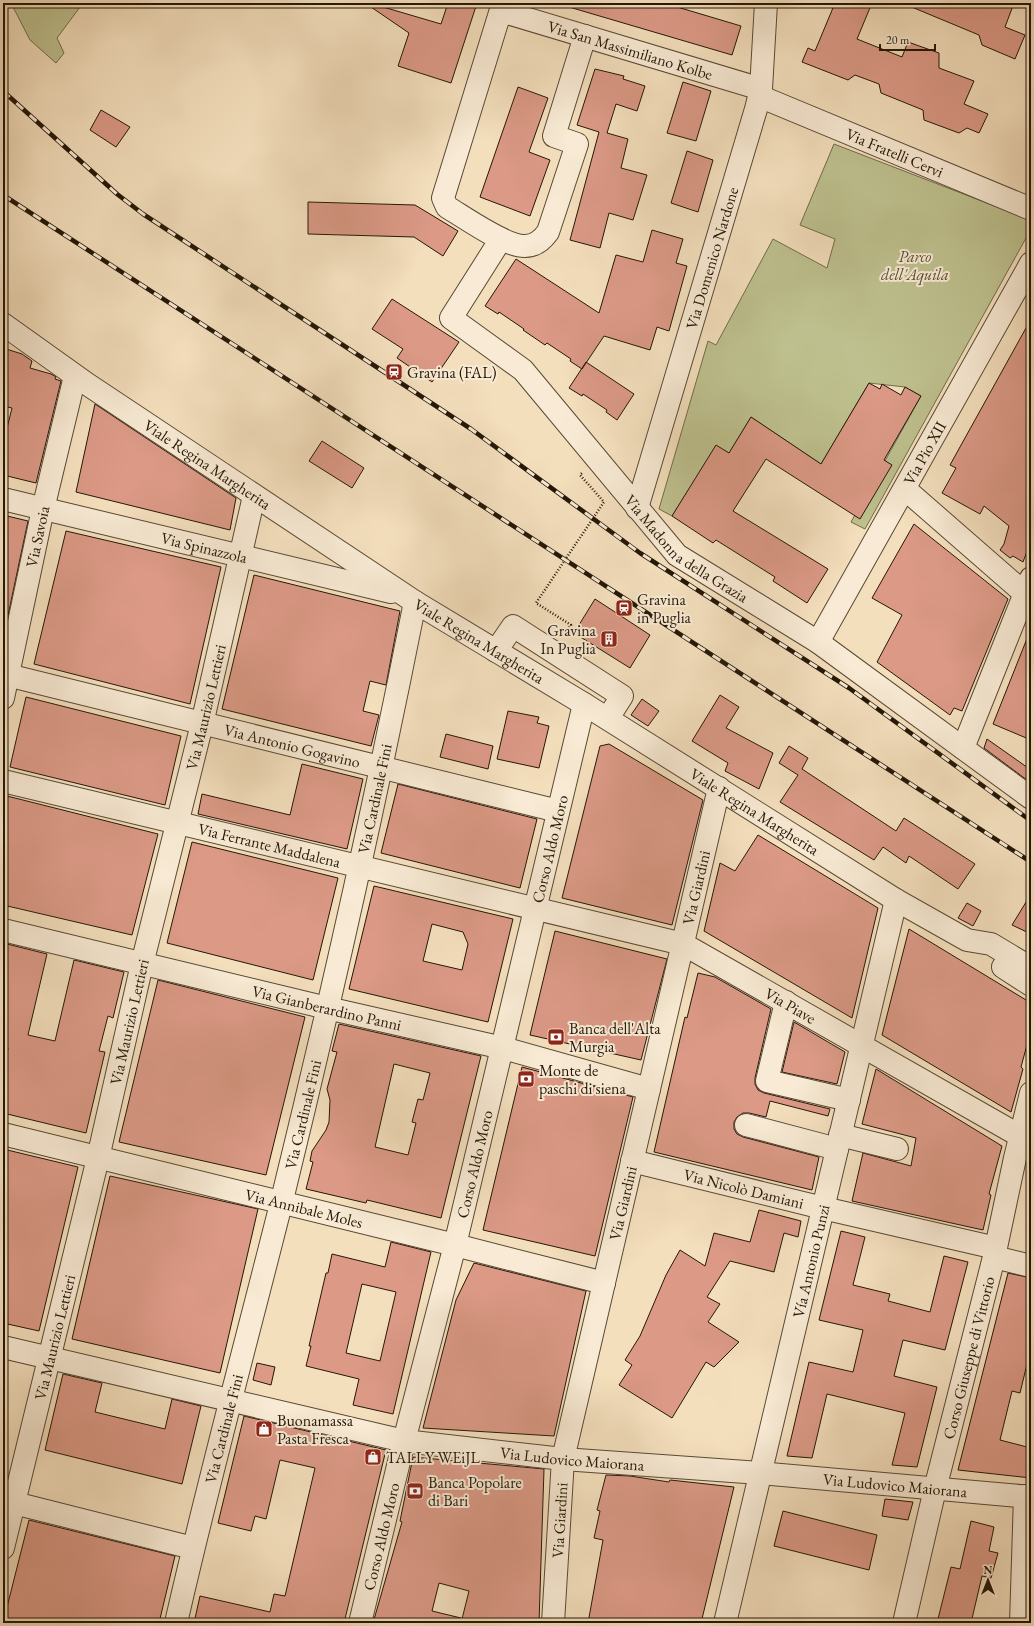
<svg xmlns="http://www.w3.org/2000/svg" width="1034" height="1626" font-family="'EB Garamond',serif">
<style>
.green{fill:#bec18f;stroke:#716c4b}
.building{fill:#db9986;stroke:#241707;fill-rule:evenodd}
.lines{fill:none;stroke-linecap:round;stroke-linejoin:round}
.minor-casing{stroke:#584934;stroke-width:24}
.path{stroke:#241707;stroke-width:2.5;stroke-dasharray:1 2;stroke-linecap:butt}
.minor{stroke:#f8ead4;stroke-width:22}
.rail-casing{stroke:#241707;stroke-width:4.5}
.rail{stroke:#f8ead4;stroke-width:3;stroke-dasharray:9;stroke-linecap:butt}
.labels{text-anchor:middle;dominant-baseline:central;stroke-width:4;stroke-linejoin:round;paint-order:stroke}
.street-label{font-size:16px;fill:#241707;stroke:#f8ead4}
.park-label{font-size:16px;font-style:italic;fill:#5a5237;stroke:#f8ead4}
.poi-label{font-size:16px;fill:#241707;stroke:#f8ead4;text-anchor:start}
</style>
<rect width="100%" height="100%" fill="#f4dfbd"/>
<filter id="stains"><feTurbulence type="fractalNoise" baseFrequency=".005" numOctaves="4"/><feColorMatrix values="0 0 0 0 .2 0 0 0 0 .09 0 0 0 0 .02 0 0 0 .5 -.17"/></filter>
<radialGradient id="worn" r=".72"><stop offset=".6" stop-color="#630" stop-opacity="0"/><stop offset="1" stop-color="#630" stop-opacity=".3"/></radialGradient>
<path class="green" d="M11,3h72l-26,35 7,15 -8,10 -26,-23z
M834,144l197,76v9l-166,300 -14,-7 70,-126 -16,-9 -36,-4 -48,81 -70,-47 -22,36 -13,-7 -44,70 -13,-7 49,-168 8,4 57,-106 54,29 8,-29 -35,-14z"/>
<path class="building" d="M448,3h29l-26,80 -53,-17 11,-33 -38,-26 2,-3 68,20z
M570,3h94l77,23 -9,29 -163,-48z
M835,3h37l-15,36 45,18 6,-15 31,11v15l35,13 -10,23 24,10 -9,19 -12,-5 -8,5 -35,-13 -1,-10 -42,-17 -2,-9 -24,-9 -7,5 -46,-18 6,-14 7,3z
M902,3h112l-9,24 20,8 -10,24 -33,-14 -3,-10z
M595,69l29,7 -1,3 22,7 -8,25 -21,-7 -9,29 21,6 -7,29 26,7 -14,45 -24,-7 -9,35 -30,-8 29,-108 -22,-7z
M683,82l28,9 -15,50 -29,-8z
M518,87l30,11 -19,54 21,8 -20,56 -50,-19z
M101,110l29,17 -14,20 -26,-17z
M687,151l26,9 -15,52 -27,-9z
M308,202l107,3 43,26 -15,25 -29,-19 -106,-3z
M652,230l31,9 -7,24 11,3 -18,65 -12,-4 -7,23 -46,-14 -22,33 -12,-8 1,-2 -24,-16 -2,2 -22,-15 1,-1 -25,-17 -1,2 -13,-8 31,-47 83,54 17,-58 27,7z
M392,299l67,43 -27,40 -35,-24 6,-9 -31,-20z
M1031,319v222l-8,21 -10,-6 -3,2 -10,-8 4,-6 5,-18 -25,-20 -4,8 -38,-21 14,-25 -6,-3z
M3,348l19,6 10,7 -2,7 21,6 5,3 -1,2 6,2 -25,102 -33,-8v-31l9,-36 -9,-2z
M586,362l48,32 -17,26 -11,-8 1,-2 -24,-16 -1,2 -13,-8z
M869,383l11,6 2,-5 19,11 4,-8 16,9 -37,64 8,5 -32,54 -94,-60 -33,52 95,58 -21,34 -34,-22 2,-4 -59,-37 -3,3 -41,-27 44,-71 13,8 22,-36 70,47z
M95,404l141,94 -6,32 -154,-38z
M322,441l42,27 -12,20 -43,-27z
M3,515l25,6 -21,99h-4z
M914,524l94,75 -46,112 -8,-3 -4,7 -73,-53 25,-47 -30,-17z
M66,531l155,36 -31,137 -156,-40z
M254,575l146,36 -14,74 -16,-4 -7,30 16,4 -8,31 -149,-37z
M595,599l55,36 -20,33 -56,-35z
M1030,631h1v109l-38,-16z
M720,695l19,12 -13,21 47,25 -14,36 -34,-18 3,-8 -36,-22z
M26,697l155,39 -16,69 -155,-38z
M642,699l17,12 -11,15 -17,-11z
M508,711l31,6 -2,6 12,3 -10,42 -42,-9z
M446,734l47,12 -5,23 -48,-12z
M987,739l44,31v13l-47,-35z
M609,744l94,56 -31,125 -110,-27 38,-152z
M789,746l19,12 -6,11 94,62 8,-13 71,46 -17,25 -49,-33 -3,7 -23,-16 -9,13 -94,-58 18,-27 -19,-12z
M302,764l61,15 -16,70 -149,-35 4,-20 88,21z
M398,784l139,35 -17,69 -139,-35z
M3,795l155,39 -26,101 -129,-30z
M758,835l120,73 -26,110 -148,-87 16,-68 15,8z
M192,842l146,36 -25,102 -146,-37z
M374,886l139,33 -25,103 -139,-33zM432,924l31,8 5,12 -6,26 -39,-9z
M1031,894v40l-19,-9z
M967,903l14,8 -8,15 -15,-8z
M909,929l122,74v27l-10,37 2,2 -12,43 -129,-77z
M555,931l112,28 -26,101 -111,-25z
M3,943l44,11 -19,81 27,6 19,-81 50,12 -11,46 -5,-2 -9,35 6,1 -19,81 -83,-20v-37l5,-28 -5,-1z
M698,973l17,4 56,32 -16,69v6l3,6 6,3 66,16 -2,7 -58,-15 -4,16 -17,-4h-6l-6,4 -3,5v7l3,5 6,3 76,20 -7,33 -158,-38 31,-135 2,1z
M158,980l147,37 -39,158 -147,-33z
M794,1022l51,30 -8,32 -55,-12z
M339,1024l142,32 -40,162 -74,-18 -1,3 -60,-14 7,-27 -3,-1 2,-10 14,-21 3,-8 1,-22 -3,-11 10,-37 -5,-1zM394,1064l36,9 -7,27 -5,-1 -6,23 4,1 -8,32 -33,-8z
M522,1067l111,30 -38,159 -112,-26z
M876,1069l126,77 -13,48 2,1 -8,35 -131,-29 11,-48 48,13 5,-28 -54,-14z
M3,1149l75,18 -39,164 -36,-8z
M110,1176l148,33 -38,164 -148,-34z
M759,1210l42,11 -3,16 -14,-4 -10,39 -44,-11 -23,36 13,7 -12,18 31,20 -25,25 -8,-5 -34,56 -53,-33 13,-20 -7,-5 15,-24 26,-61 14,-25 25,16 9,-33 36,9z
M841,1231l24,6 -12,48 37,9 -2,7 42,11 14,-56 24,6 -23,88 -42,-10 -9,36 43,11 -20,80 -25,-2 13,-52 -78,-19 -15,64 -25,-2 22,-94 44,10 10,-42 -44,-10z
M391,1242l40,10 -38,162 -40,-9 6,-26 -53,-13 5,-20h-2l17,-73h2l4,-19 53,13zM362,1284l34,8 -16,69 -34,-8z
M474,1263l112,28 -32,145 -131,-8 33,-128z
M1008,1273l23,5v83l-3,-1 -8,33 -8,-2 -12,49 31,8v30l-73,-8z
M257,1363l18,4 -4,18 -18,-5z
M63,1374l39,9 -7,29 70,17 7,-30 29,7 -19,78 -137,-34z
M244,1416l142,34 -42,173h-150l6,-27 70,16 4,-18 11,2 30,-128 -35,-8 -14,59 -11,-3 -4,15 -33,-8z
M413,1457l131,12 -5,154h-78l8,-32 -30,-8 -7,28 29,7 -1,5h-87l29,-101 -2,-1z
M606,1475l24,1 39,6 1,-2 64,7 -33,136h-113l15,-83 -9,-2 6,-27 -3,-1z
M885,1499l28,3 -5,18 -26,-4z
M783,1511l94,24 -8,35 -95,-24z
M29,1520l146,36 -16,67h-156z
M971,1521l23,6 -5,24 9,2 -7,25 -9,-2 -11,47 -18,-3 -1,3h-15l14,-56 9,2z"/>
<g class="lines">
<g class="minor-casing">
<g id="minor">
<path d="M503,3l-60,195 4,9c17,10 59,40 78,39 10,0 18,-7 23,-14l29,-88 -23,-8 31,-100"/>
<path id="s1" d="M501,11l260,78"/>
<path id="s2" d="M759,96l272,113"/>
<path id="s3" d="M501,239l-50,79 72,52 154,185 141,87 213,156"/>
<path id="s4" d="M3,324l84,60 328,218 169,102 312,196 71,40 24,4 40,24"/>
<path d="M905,489l126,110"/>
<path id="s5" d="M3,499l388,93"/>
<path id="s6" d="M637,508l119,-399 5,-20 5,-86"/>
<path id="s7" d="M818,642l213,-379"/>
<path d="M496,651l17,-25 109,70 -14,22"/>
<path id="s8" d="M3,674l555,137"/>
<path id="s9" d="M3,698l40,-189 32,-133"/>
<path d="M963,748l68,-170"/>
<path id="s10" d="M3,781l680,163 337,192 11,2"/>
<path id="s11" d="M3,930l324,78 176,40 146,41"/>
<path d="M1003,967l28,18"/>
<path d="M786,1002l-19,79 82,19"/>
<path d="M746,1125l91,24"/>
<path id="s12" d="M3,1134l452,111 149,38"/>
<path d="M840,1135l57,14"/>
<path id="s13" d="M632,1161l191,47 173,40"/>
<path d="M994,1257l37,9"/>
<path id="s14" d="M3,1347l401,94 159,18 197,14 271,24"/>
<path d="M14,1503l179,45"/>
<path id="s15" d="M3,1548l95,-390 44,-194 60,-240 52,-228"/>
<path id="s16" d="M176,1623c32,-141 70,-280 105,-419 49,-200 94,-400 134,-602"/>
<path id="s17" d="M360,1623l44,-182 51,-196 129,-541"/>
<path id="s18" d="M553,1623l10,-164 156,-671"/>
<path id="s19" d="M725,1623l171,-723"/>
<path id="s20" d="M904,1623l31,-134 59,-232 21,-99 16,-65"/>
<path d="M1021,1623l4,-127"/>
</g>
</g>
<path class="path" d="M564,635l7,-10 -35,-22 68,-101 -24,-27 3,-3"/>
<use href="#minor" class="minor"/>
<g class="rail-casing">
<path id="rail" d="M3,91l114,103 26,20 328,215 169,124 209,135 182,133
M3,195l1028,667"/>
</g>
<use href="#rail" class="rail"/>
</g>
<defs>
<g id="station-square" transform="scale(0.9)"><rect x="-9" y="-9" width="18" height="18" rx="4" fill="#8f2418" stroke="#f8ead4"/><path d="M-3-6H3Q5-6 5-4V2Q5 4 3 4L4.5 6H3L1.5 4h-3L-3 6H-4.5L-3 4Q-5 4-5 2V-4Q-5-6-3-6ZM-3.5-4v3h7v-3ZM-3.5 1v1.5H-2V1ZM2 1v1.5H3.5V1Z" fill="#fff"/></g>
<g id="building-square" transform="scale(0.9)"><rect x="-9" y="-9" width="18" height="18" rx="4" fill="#8f2418" stroke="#f8ead4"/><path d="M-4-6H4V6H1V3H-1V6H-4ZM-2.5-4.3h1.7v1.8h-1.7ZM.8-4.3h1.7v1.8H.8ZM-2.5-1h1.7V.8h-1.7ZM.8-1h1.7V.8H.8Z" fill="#fff"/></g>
<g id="bank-square" transform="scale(0.9)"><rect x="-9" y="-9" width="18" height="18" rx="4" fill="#8f2418" stroke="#f8ead4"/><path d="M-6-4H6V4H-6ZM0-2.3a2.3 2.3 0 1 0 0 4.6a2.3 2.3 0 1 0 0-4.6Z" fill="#fff"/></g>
<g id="shop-square" transform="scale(0.9)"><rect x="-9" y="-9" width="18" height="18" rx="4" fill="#8f2418" stroke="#f8ead4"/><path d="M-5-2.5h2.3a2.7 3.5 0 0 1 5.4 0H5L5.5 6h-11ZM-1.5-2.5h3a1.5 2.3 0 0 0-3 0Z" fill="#fff"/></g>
</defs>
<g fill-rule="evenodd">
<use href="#station-square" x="394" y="372"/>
<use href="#station-square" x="624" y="608"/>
<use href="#building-square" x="609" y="639"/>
<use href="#bank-square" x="556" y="1037"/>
<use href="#bank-square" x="526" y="1079"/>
<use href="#shop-square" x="264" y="1429"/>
<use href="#shop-square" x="373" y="1457"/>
<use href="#bank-square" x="415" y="1491"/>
</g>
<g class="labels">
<g class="street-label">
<text stroke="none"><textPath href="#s1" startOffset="135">Via San Massimiliano Kolbe</textPath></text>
<text stroke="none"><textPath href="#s2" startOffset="147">Via Fratelli Cervi</textPath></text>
<text stroke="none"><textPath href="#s6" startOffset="261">Via Domenico Nardone</textPath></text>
<text stroke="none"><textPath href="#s7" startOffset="217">Via Pio XII</textPath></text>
<text stroke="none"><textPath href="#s4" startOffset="248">Viale Regina Margherita</textPath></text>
<text stroke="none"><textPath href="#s9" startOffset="165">Via Savoia</textPath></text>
<text stroke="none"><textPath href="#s3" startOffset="426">Via Madonna della Grazia</textPath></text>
<text stroke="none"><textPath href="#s5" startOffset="207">Via Spinazzola</textPath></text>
<text stroke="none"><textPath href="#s4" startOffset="572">Viale Regina Margherita</textPath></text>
<text stroke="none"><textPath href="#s15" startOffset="865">Via Maurizio Lettieri</textPath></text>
<text stroke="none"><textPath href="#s8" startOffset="298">Via Antonio Gogavino</textPath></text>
<text stroke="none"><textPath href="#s16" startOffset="848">Via Cardinale Fini</textPath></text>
<text stroke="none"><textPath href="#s4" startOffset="896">Viale Regina Margherita</textPath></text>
<text stroke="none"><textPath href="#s10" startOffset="274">Via Ferrante Maddalena</textPath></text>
<text stroke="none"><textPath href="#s17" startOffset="797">Corso Aldo Moro</textPath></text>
<text stroke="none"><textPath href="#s18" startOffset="751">Via Giardini</textPath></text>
<text stroke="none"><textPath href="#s10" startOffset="823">Via Piave</textPath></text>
<text stroke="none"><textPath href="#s11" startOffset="333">Via Gianberardino Panni</textPath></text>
<text stroke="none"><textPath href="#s15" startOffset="541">Via Maurizio Lettieri</textPath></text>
<text stroke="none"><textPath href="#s16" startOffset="524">Via Cardinale Fini</textPath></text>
<text stroke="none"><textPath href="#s17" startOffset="473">Corso Aldo Moro</textPath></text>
<text stroke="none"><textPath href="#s13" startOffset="115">Via Nicolò Damiani</textPath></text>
<text stroke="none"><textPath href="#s18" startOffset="427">Via Giardini</textPath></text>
<text stroke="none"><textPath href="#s12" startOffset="310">Via Annibale Moles</textPath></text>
<text stroke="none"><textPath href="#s19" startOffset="372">Vía Antonio Punzi</textPath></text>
<text stroke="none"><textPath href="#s15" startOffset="217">Via Maurizio Lettieri</textPath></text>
<text stroke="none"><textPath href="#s20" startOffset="273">Corso Giuseppe di Vittorio</textPath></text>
<text stroke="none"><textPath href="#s16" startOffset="200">Via Cardinale Fini</textPath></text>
<text stroke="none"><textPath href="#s14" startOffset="581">Via Ludovico Maiorana</textPath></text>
<text stroke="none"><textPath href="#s14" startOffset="905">Via Ludovico Maiorana</textPath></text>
<text stroke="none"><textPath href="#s18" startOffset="103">Via Giardini</textPath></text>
<text stroke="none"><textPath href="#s17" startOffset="89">Corso Aldo Moro</textPath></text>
</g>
<g class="park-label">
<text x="915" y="256">Parco<tspan x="915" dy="18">dell'Aquila</tspan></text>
</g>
<g class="poi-label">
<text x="407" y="372">Gravina (FAL)</text>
<text x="637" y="599">Gravina<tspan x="637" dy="18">in Puglia</tspan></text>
<text x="596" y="630" text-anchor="end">Gravina<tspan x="596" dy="18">In Puglia</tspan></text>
<text x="569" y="1028">Banca dell'Alta<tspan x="569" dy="18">Murgia</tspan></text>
<text x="539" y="1070">Monte de<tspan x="539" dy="18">paschi di siena</tspan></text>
<text x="277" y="1420">Buonamassa<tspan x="277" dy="18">Pasta Fresca</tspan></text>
<text x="386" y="1457">TALLY WEiJL</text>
<text x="428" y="1482">Banca Popolare<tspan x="428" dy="18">di Bari</tspan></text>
</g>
</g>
<rect width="1034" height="1626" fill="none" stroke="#f4dfbd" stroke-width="16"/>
<rect x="4" y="4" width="1026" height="1618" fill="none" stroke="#241707" stroke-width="2"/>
<rect x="8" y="8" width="1018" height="1610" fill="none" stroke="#241707"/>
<g transform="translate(988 1580)" stroke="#f8ead4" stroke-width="3" paint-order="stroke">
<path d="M0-3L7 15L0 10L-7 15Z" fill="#241707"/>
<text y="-6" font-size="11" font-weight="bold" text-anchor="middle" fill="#241707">N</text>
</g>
<path d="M880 44v6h55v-6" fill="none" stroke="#241707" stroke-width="2"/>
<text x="886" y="44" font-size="12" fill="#241707" stroke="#f8ead4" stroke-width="3" paint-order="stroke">20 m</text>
<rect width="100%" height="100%" filter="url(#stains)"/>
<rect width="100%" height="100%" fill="url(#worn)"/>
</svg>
